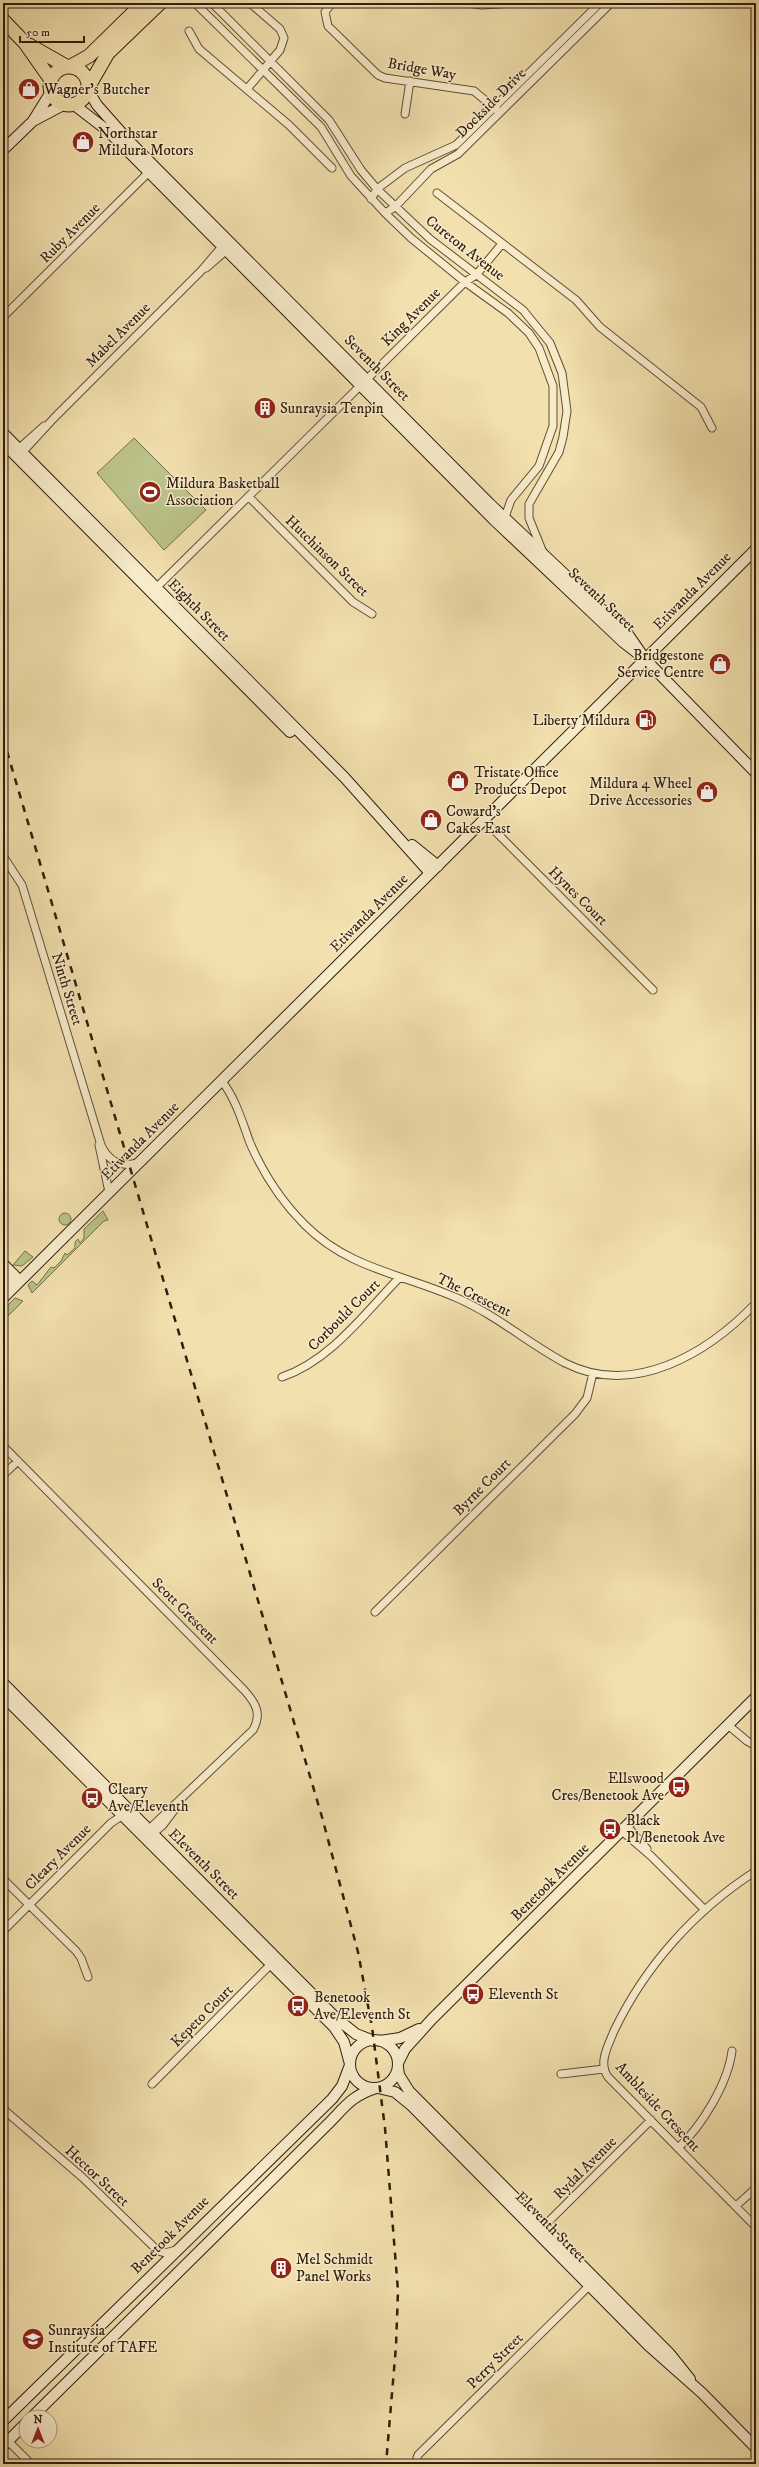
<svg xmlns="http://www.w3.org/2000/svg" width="759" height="2467" font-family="'IM FELL DW Pica',serif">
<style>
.green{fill:#bbc28a;stroke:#76704c}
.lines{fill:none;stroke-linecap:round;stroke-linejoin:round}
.street-casing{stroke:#604e36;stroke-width:9}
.secondary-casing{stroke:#301d0e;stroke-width:12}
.highway-casing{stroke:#301d0e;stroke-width:15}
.street{stroke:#f7ebca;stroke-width:7}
.secondary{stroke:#f7ebca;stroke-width:10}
.highway{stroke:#f2e0ae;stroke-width:13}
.rail{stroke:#301d0e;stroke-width:2.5;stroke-dasharray:7 7;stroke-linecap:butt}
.labels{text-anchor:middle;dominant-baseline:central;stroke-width:3;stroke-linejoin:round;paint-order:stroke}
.street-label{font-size:15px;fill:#301d0e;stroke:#f7ebca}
.poi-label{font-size:15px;fill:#301d0e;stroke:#f7ebca;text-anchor:start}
</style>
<rect width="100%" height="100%" fill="#f2e0ae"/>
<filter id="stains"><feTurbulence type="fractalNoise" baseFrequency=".005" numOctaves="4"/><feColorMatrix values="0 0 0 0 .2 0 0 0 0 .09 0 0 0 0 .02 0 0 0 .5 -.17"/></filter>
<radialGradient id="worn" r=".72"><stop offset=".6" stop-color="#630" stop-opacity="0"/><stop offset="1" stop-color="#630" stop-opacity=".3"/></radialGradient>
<path class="green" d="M134,438l72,72 -42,40 -67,-77z
M103,1211l5,9 -4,1 -72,72 -4,-8 4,-4 5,4 14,-18 3,1 7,-7 4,-8 2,2 8,-7v-6l3,-3 2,4 4,-5v-9z
M59 1219a6 6 0 1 1 12 0a6 6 0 1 1-12 0Z
M25,1251l8,6 -11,9 -9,-1z
M15,1298l8,3 -20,20 4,-6v-9z"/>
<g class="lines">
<g class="street-casing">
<path id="street" d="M195,3l126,124 30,49 34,37 26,25 54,44 43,31 21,20 10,15 14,38v40l-14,40 -28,34 -7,20
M212,3l117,117 32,50 16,19 53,50 93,71 27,33 12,30 5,38 -4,26 -4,15 -30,52v14l13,32
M332,3l-7,9 3,14 50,49 7,3 89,13 24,20
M467,3l15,2 34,-2
M189,31l10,18 90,76 43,43
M247,89l33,-39 4,-12 -4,-9 -30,-26
M405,114l5,-33
M437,193l139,107 24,27 101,80 11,21
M371,199l6,-10 28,-21 51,-23 144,-142
M385,213l10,-6 36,-38 27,-15 153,-151
M206,268l23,-20
M3,317l149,-148
M16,451l28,-25
M20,455l34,-37 147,-147 24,-28
M249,497l104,105 19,12
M154,590l311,-308 11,-7 25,-30
M484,820l169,170
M3,856l19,29 79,260c7,16 21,24 38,17
M222,1081c14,19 20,40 28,62 13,30 31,58 55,82 44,44 98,49 152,73 39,17 71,45 108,65 69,35 143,-10 191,-60
M99,1145l10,47
M282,1377c49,-17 82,-63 117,-99
M3,1446l241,244c12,13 18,24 9,40l-107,102
M3,1475l15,-14
M375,1612l200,-198 12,-16 6,-25
M728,1725l19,16 9,5
M627,1826l20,23
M622,1831l29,25 54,54
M150,1836l13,-11 12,-16
M756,1871c-61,39 -111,95 -142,160 -6,15 -16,32 -6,46l148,150
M3,1879l73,72 5,7 7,19
M3,1931l108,-108 15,-10
M561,2074l43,-5
M152,2084l122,-123
M3,2109l79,68 76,74 7,2 11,-3
M678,2148c24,-22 50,-65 54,-97
M736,2206l20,-18
M541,2229l110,-109
M8,2441l23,23
M415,2464l3,-9 174,-172"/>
</g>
<g class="secondary-casing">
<path id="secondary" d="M88,90l9,15 31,35 362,364 137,129 16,23
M73,104l35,27 386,389 129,122 22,17 111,114
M33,121l32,-17
M3,150l30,-29 18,-29
M3,433l342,345 85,95
M3,443l287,289
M412,845l26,21
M3,1264l17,17
M3,1277l10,10
M3,1298l753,-749
M3,1683l334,336 19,15 18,7
M3,1696l331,331 10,15 6,22
M350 2064a24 24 0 1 1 48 0a24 24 0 1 1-48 0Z
M380,2041l20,-3 19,-9
M398,2063l7,-14 27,-30 324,-322
M398,2067l1,8 10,16 261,263 20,25
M378,2088l17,4 16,13 238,241 53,47 54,55
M32,2417l295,-292c18,-18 24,-29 49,-37
M3,2421l329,-322 10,-13 8,-21
M3,2446l23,-23"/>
</g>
<g class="highway-casing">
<path id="highway" d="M3,20l22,23 26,37
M29,45l37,21
M71,66l18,-10 54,-53
M50 86a19 19 0 1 1 38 0a19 19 0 1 1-38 0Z
M89,86l19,-33 52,-50"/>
</g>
<use href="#street" class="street"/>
<use href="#secondary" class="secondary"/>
<use href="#highway" class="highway"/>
<path class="rail" d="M3,738l319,1079 36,135 14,75 13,101 13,163 -2,55 -10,118"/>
</g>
<defs>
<g id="shop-disc" transform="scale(1.15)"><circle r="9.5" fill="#8f2418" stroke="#f7ebca"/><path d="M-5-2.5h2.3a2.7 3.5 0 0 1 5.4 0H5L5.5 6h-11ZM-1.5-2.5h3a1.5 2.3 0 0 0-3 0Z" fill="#fff"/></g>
<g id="building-disc" transform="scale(1.15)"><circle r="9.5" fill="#8f2418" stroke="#f7ebca"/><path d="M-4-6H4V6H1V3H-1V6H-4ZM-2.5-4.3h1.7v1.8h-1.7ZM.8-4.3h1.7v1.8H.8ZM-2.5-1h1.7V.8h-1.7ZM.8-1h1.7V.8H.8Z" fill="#fff"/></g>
<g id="stadium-disc" transform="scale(1.15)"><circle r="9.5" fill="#8f2418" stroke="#f7ebca"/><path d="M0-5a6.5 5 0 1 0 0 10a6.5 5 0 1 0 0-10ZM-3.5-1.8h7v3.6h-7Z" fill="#fff"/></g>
<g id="fuel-disc" transform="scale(1.15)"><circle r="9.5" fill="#8f2418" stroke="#f7ebca"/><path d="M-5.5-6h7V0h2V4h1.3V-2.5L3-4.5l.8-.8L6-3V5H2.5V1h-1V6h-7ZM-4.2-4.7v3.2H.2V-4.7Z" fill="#fff"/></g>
<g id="bus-disc" transform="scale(1.15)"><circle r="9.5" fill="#8f2418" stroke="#f7ebca"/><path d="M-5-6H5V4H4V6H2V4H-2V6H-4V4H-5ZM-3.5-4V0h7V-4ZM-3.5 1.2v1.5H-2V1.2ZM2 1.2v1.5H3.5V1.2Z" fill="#fff"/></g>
<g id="university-disc" transform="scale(1.15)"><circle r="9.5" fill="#8f2418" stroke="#f7ebca"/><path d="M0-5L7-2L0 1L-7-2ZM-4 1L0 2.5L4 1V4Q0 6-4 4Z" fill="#fff"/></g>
</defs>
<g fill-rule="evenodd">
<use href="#shop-disc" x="29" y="89"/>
<use href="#shop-disc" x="83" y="142"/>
<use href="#building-disc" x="265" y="408"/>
<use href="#stadium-disc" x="150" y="492"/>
<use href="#shop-disc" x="720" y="664"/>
<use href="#fuel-disc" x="646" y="720"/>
<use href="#shop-disc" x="458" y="781"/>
<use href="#shop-disc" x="707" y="792"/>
<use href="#shop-disc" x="431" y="820"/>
<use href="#bus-disc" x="679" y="1787"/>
<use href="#bus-disc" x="92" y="1798"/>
<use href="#bus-disc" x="610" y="1829"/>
<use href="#bus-disc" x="473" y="1994"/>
<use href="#bus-disc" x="298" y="2006"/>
<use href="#building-disc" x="281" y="2268"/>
<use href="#university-disc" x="33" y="2339"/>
</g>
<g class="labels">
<g class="street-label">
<text transform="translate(422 69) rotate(10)">Bridge Way</text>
<text transform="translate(491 103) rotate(-45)">Dockside Drive</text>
<text transform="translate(70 233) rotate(-45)">Ruby Avenue</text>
<text transform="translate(465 248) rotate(38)">Cureton Avenue</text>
<text transform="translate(411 317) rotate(-45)">King Avenue</text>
<text transform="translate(118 335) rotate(-45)">Mabel Avenue</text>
<text transform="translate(377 368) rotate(45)">Seventh Street</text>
<text transform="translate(327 556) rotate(44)">Hutchinson Street</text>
<text transform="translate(692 591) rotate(-45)">Etiwanda Avenue</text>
<text transform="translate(602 600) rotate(43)">Seventh Street</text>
<text transform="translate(199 610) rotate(45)">Eighth Street</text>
<text transform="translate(578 896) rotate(45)">Hynes Court</text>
<text transform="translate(369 913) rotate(-45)">Etiwanda Avenue</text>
<text transform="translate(67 989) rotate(73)">Ninth Street</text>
<text transform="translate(140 1141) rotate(-45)">Etiwanda Avenue</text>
<text transform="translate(474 1295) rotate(26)">The Crescent</text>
<text transform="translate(344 1315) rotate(-45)">Corbould Court</text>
<text transform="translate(482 1487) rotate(-45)">Byrne Court</text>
<text transform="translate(185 1611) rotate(45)">Scott Crescent</text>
<text transform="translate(58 1857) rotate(-45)">Cleary Avenue</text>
<text transform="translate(204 1864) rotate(45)">Eleventh Street</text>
<text transform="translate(550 1882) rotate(-45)">Benetook Avenue</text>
<text transform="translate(202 2016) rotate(-45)">Kepeto Court</text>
<text transform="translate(658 2107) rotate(47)">Ambleside Crescent</text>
<text transform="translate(585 2168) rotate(-45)">Rydal Avenue</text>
<text transform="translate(97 2176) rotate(43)">Hector Street</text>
<text transform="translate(551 2227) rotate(45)">Eleventh Street</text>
<text transform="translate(170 2235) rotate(-45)">Benetook Avenue</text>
<text transform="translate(495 2361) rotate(-45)">Perry Street</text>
</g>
<g class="poi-label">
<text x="44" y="89">Wagner's Butcher</text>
<text x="98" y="133">Northstar<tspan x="98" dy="17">Mildura Motors</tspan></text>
<text x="280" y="408">Sunraysia Tenpin</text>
<text x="166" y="483">Mildura Basketball<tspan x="166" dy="17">Association</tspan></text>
<text x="704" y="655" text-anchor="end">Bridgestone<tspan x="704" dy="17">Service Centre</tspan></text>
<text x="630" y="720" text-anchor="end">Liberty Mildura</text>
<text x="474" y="772">Tristate Office<tspan x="474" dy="17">Products Depot</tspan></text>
<text x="692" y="783" text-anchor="end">Mildura 4 Wheel<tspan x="692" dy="17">Drive Accessories</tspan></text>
<text x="446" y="811">Coward's<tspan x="446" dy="17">Cakes East</tspan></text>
<text x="664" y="1778" text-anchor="end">Ellswood<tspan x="664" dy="17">Cres/Benetook Ave</tspan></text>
<text x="108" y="1789">Cleary<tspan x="108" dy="17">Ave/Eleventh</tspan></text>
<text x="626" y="1820">Black<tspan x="626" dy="17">Pl/Benetook Ave</tspan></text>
<text x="488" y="1994">Eleventh St</text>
<text x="314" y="1997">Benetook<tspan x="314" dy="17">Ave/Eleventh St</tspan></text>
<text x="296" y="2259">Mel Schmidt<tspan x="296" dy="17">Panel Works</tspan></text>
<text x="48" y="2330">Sunraysia<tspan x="48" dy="17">Institute of TAFE</tspan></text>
</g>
</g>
<rect width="759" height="2467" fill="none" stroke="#f2e0ae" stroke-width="16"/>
<rect x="4" y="4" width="751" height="2459" fill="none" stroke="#301d0e" stroke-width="2"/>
<rect x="8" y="8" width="743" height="2451" fill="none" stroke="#301d0e"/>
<g transform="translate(38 2429)"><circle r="19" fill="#f7ebca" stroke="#a7997f"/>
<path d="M0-3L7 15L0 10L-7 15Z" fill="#8f2418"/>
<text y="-6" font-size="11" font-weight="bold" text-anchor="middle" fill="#301d0e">N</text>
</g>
<path d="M20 36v6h64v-6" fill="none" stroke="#301d0e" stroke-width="2"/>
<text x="26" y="36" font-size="12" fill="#301d0e" stroke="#f7ebca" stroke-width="3" paint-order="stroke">50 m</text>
<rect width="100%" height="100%" filter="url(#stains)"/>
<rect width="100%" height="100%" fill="url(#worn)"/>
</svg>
